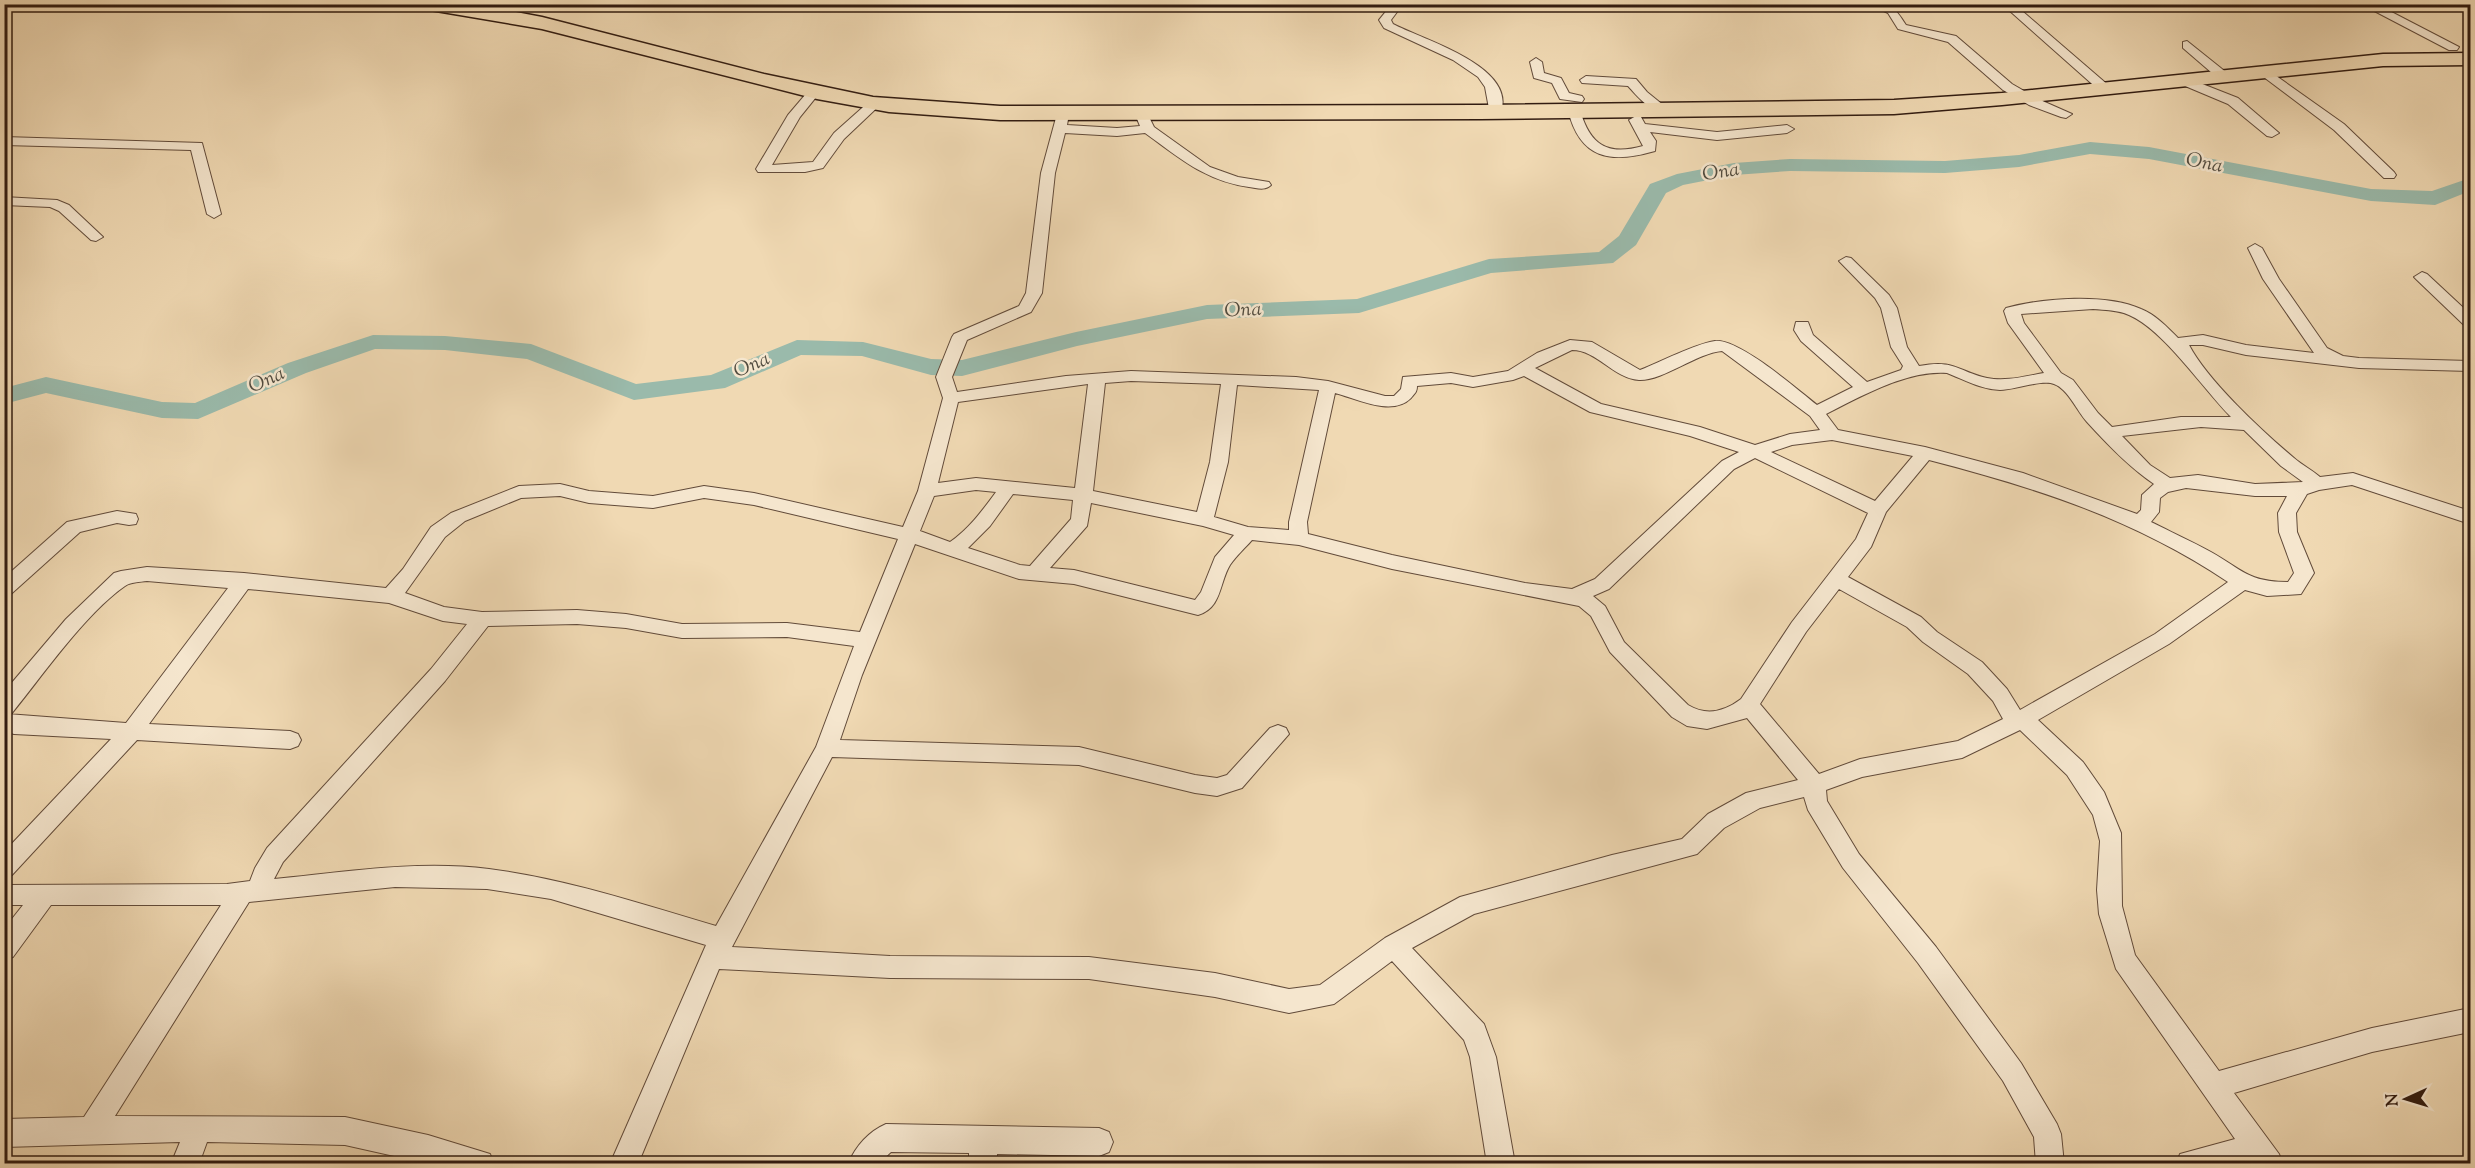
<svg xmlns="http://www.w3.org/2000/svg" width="2475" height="1168" font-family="'Sorts Mill Goudy',serif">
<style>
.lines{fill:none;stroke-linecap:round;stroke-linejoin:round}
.river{fill:#9abaab;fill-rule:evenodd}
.street-casing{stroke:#624b3a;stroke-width:2}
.highway-casing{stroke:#321c11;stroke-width:3}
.street{fill:#f5e6ce;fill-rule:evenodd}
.highway{fill:#f0d9b3;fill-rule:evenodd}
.labels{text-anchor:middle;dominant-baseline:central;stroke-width:5;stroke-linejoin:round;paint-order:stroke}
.far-water-label{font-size:20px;font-style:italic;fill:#514b3f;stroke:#f5e6ce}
</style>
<rect width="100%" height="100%" fill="#f0d9b3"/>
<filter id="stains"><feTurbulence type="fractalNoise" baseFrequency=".00333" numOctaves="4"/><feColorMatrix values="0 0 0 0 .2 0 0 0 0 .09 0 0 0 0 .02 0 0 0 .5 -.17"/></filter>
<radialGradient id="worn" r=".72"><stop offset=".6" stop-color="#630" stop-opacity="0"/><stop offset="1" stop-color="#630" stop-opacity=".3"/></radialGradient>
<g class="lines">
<path class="river" d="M2090,142l59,5 222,42 61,2 38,-13v13l-35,14 -64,-4 -222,-42 -59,-5 -71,13 -74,6 -155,-2 -56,4 -51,10 -17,8 -30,52 -23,18 -122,10 -132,40 -152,6 -130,27 -115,30 -31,-1 -69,-19 -61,-1 -76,33 -91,12 -107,-41 -82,-9 -70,-1 -69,24 -108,46 -36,-1 -116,-25 -42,11v-16l42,-11 116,25 33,1 93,-40 85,-28 72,1 86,8 105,40 75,-9 86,-35 66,2 68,17 31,1 114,-28 131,-27 150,-6 132,-40 110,-7 20,-16 31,-52 27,-10 57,-11 56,-4 155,2 74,-6z"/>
<g class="street-casing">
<path id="street" d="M1392,4h11l-12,16 2,4c28,15 127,43 107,90h-10l-5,-27 -7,-10 -25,-17 -69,-32 -5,-8z
M1869,4c22,0 25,2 37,21l50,11 56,48 26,15 34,15 -6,4 -5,-1 -32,-12 -26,-15 -55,-48 -50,-13 -10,-16z
M2002,4h12l94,81 2,3 -2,3h-8z
M2361,4h15l83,43 -2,3h-8z
M2187,41l40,32 2,3 -2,3h-8l-36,-31v-6z
M1536,58l6,4 2,11 17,5 8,15 13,3 2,3 -2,3 -22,-3 -8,-16 -18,-5 -4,-16z
M2265,68l79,56 50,48 2,3 -2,3h-10l-50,-48 -73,-55 -2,-3 2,-3z
M1586,76l50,3 11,13 21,17 -6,4c-14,-4 -25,-17 -34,-27l-46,-3 -2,-3z
M2182,76l56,22 41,35 -7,4 -5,-1 -39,-32 -50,-21 -2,-3z
M815,87l6,4 -21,26 -28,48 41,-3 21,-29 37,-33h10l1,3 -38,36 -21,29 -18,4h-47l-2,-3 32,-54 23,-27z
M1574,106l6,4c10,35 27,46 63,36l-14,-26 7,-4 5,1 4,7 72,8 70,-7 7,4 -7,4 -70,7 -67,-8 6,9 -1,10c-45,13 -75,8 -87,-41z
M1063,110l6,4 -2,11 50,3 23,-2 -5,-12 1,-3h10l8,16 56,40 28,10 31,5 2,3c-6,6 -14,3 -22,2 -44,-6 -69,-29 -104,-54l-28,3 -52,-3 -10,40 -13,120 -11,19 -64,28 -15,37 5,15 109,-16 65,-5 165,6 32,4 57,15h9l7,-7 2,-12 48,-4 22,4 35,-6 29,-18 33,-13 22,2 48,28c21,-8 54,-26 75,-29 23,-3 82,48 102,64l36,-18 -52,-46 -7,-11 2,-8h12l5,13 54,47 34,-12 2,-4 -12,-19 -10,-39 -6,-10 -36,-37 7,-4 5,1 38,37 8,13 10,39 12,19c36,-7 38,5 68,12 19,4 39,-2 57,-5l-36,-50 -4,-12 2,-3c37,-10 100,-15 135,1 15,6 26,18 37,29l25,-3 43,10 68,8 -51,-74 -15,-31 7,-4 7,4 17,31 48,69 16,8 16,2 111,3v10l-111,-3 -113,-13 -43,-10h-14c19,36 73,86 105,113 8,7 18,12 26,19l33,-4 6,2 111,36v13l-118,-39 -33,5 -12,4 -11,19 1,19 17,41 -13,21 -34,2 -22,-6 -76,54 -131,76 45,42 21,30 17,41 1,73 13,49 84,116 153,-43 98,-20v24l-98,20 -138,41 45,61 4,10h-107l4,-10 55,-15 -119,-170 -17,-55 -2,-24 3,-49 -7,-26 -26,-40 -47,-45 -58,28 -100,19 -36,13 1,11 32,53 77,93 85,116 36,61 4,10 3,30h-28l-2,-27 -31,-56 -85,-118 -75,-95 -35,-58 -4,-13 -44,11 -36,20 -27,26 -223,60 -62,34 72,76 12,33 19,107h-28l-17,-107 -6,-17 -72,-79 -58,43 -45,9 -74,-16 -126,-18 -199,-1 -171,-9 -81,195h-28l96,-219 -155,-46 -64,-10 -92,-2 -146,15 -134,214 230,1 83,18 62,19 4,10h-64l-85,-19 -138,-3 -8,22h-28l9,-22 -176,5v-28l80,-2 137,-212h-170l-38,52 -9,3v-31l19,-24h-19v-20l223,-1 23,-3 5,-13 12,-20 164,-179 36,-45 -24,-3 -54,-18 -141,-14 -99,135 141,7 8,3 3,6 -3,6 -8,3 -153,-9 -125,135 -8,3v-26l107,-113 -97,-5 -10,-3v-39l62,-73 48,-46 7,-2 26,-4 97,6 142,15 17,-19 28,-42 20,-14 68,-27 41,-2 29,7 64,5 51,-10 50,7 149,34 15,-36 25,-93 -7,-21 16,-40 2,-3 65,-28 7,-13 15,-120 16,-59zM2093,309c12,1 25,1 36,6 35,15 74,74 102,102h-50l-69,10 -14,-14 -25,-33 -12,-7 -37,-50 -3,-9zM1572,350c25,0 41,28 67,30 24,1 58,-27 83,-29l88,65 10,14 -30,4 -35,11 -55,-18 -99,-23 -66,-36zM1947,373c18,7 33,16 53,17 14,0 43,-11 54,-6 14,5 23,27 33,38 20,22 42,45 67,62l-12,11 -1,15 -4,4 -114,-41 -98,-26 -87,-17 -12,-16c36,-18 81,-44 121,-41zM1524,376l66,36 100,24 49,16 -17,9 -127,118 -23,10 -47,-6 -133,-28 -84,-21 -1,-12 28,-129c23,6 57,24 76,5 4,-5 6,-6 6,-12l34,-3 22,4 40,-7zM1131,381l90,3 -11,78 -13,50 -104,-21 12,-108zM1088,384l-13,104 -99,-10 -38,5 20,-81zM1237,385l82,5 -30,132v8l-41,-3 -34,-10 14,-55zM2201,427l43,3 37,36 22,16 -48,2 -57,-9 -28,3 -20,-13 -28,-29zM1832,440l81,16 -38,45 -104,-49 21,-7zM1755,458l113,55 -12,26 -64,83 -51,77c-17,13 -35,17 -53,6l-64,-63 -19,-36 -12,-10 16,-7 125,-120zM1929,460c108,28 205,59 299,122l-73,52 -135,76 -13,-21 -25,-27 -45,-30 -16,-15 -73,-40 23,-30 15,-35zM2186,488l69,8h32l-9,17 1,19 15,41 -6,9c-40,0 -45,-12 -77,-30 -20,-11 -40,-20 -60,-30l8,-10 1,-14 8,-6zM976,490l20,2c-14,19 -27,37 -46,50l-30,-11 14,-35zM1013,494l60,6 -2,19 -41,47 -10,-1 -52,-17 22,-22zM560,496l29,7 64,5 51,-10 50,7 144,34 -38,93 -73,-9 -105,1 -56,-10 -49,-4 -95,2 -38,-5 -39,-14 40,-56 20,-16 56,-23zM1091,503l112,23 31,9 -19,22 -14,35 -6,8 -121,-30 -24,-2 37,-42zM1252,540l47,5 93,24 187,37 12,10 19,36 62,65 15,9 20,3 40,-11 51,62 -52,13 -38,21 -26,25 -70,16 -152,42 -75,41 -65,47 -31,4 -74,-16 -126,-16 -199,-1 -158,-9 100,-190 247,8 116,28 22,3 25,-8 47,-54 -3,-6 -8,-3 -8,3 -43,47 -10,3 -22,-3 -116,-28 -239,-7 22,-65 53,-131 104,35 55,5 124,31c24,-7 21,-32 32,-50 6,-9 15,-17 22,-25zM147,581l81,7 -102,135 -119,-9 5,-1c31,-38 73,-99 113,-127 5,-4 15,-4 22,-5zM1839,589l68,38 16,15 45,32 25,27 10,18 -45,22 -98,18 -41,15 -59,-70 46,-72zM577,624l49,4 56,10 105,-1 67,9 -38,101 -100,179c-75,-22 -149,-47 -227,-57 -71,-9 -144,3 -215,10l9,-17 162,-181 43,-55z
M4,137l198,6 19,71 -7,4 -7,-4 -16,-64 -187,-5z
M4,197l53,3 12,5 34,32 -7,4 -5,-1 -32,-29 -9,-4 -46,-2z
M2422,272l5,2 43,40v13l-6,-2 -47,-45 -3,-3z
M117,511l19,3 2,5 -2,5 -7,1 -12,-2 -37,9 -69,62 -7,2v-18l63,-56z
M886,1124l213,4 10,4 4,10 -4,10 -10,4 -102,-2v10h-28v-11l-78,-1 -13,12h-30c8,-18 20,-32 38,-40z"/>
</g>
<g class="highway-casing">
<path id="highway" d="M421,4h53l68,13 222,57 109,23 127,9 480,-1 414,-5 108,-7 381,-39 87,-1v12l-87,1 -381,39 -108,9 -414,5 -480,1 -111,-8 -72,-13 -275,-70 -112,-19 -7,-2z"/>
</g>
<use href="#street" class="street"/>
<use href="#highway" class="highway"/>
</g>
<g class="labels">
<g class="far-water-label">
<text transform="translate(2204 164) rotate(11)">Ona</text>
<text transform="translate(1721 173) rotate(-9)">Ona</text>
<text transform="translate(1243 311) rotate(-2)">Ona</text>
<text transform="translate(752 366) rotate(-23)">Ona</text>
<text transform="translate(267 381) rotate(-24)">Ona</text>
</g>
</g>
<rect width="2475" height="1168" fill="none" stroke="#f0d9b3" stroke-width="24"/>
<rect x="6" y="6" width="2463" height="1156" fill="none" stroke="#321c11" stroke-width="3"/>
<rect x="12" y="12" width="2451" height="1144" fill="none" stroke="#321c11" stroke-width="1.5"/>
<g transform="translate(2406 1099) rotate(266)" stroke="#f5e6ce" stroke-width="4.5" paint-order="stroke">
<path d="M0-4.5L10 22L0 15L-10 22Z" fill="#321c11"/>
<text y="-9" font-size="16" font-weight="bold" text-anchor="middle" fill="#321c11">N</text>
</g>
<rect width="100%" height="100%" filter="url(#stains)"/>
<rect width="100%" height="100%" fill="url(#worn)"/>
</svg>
